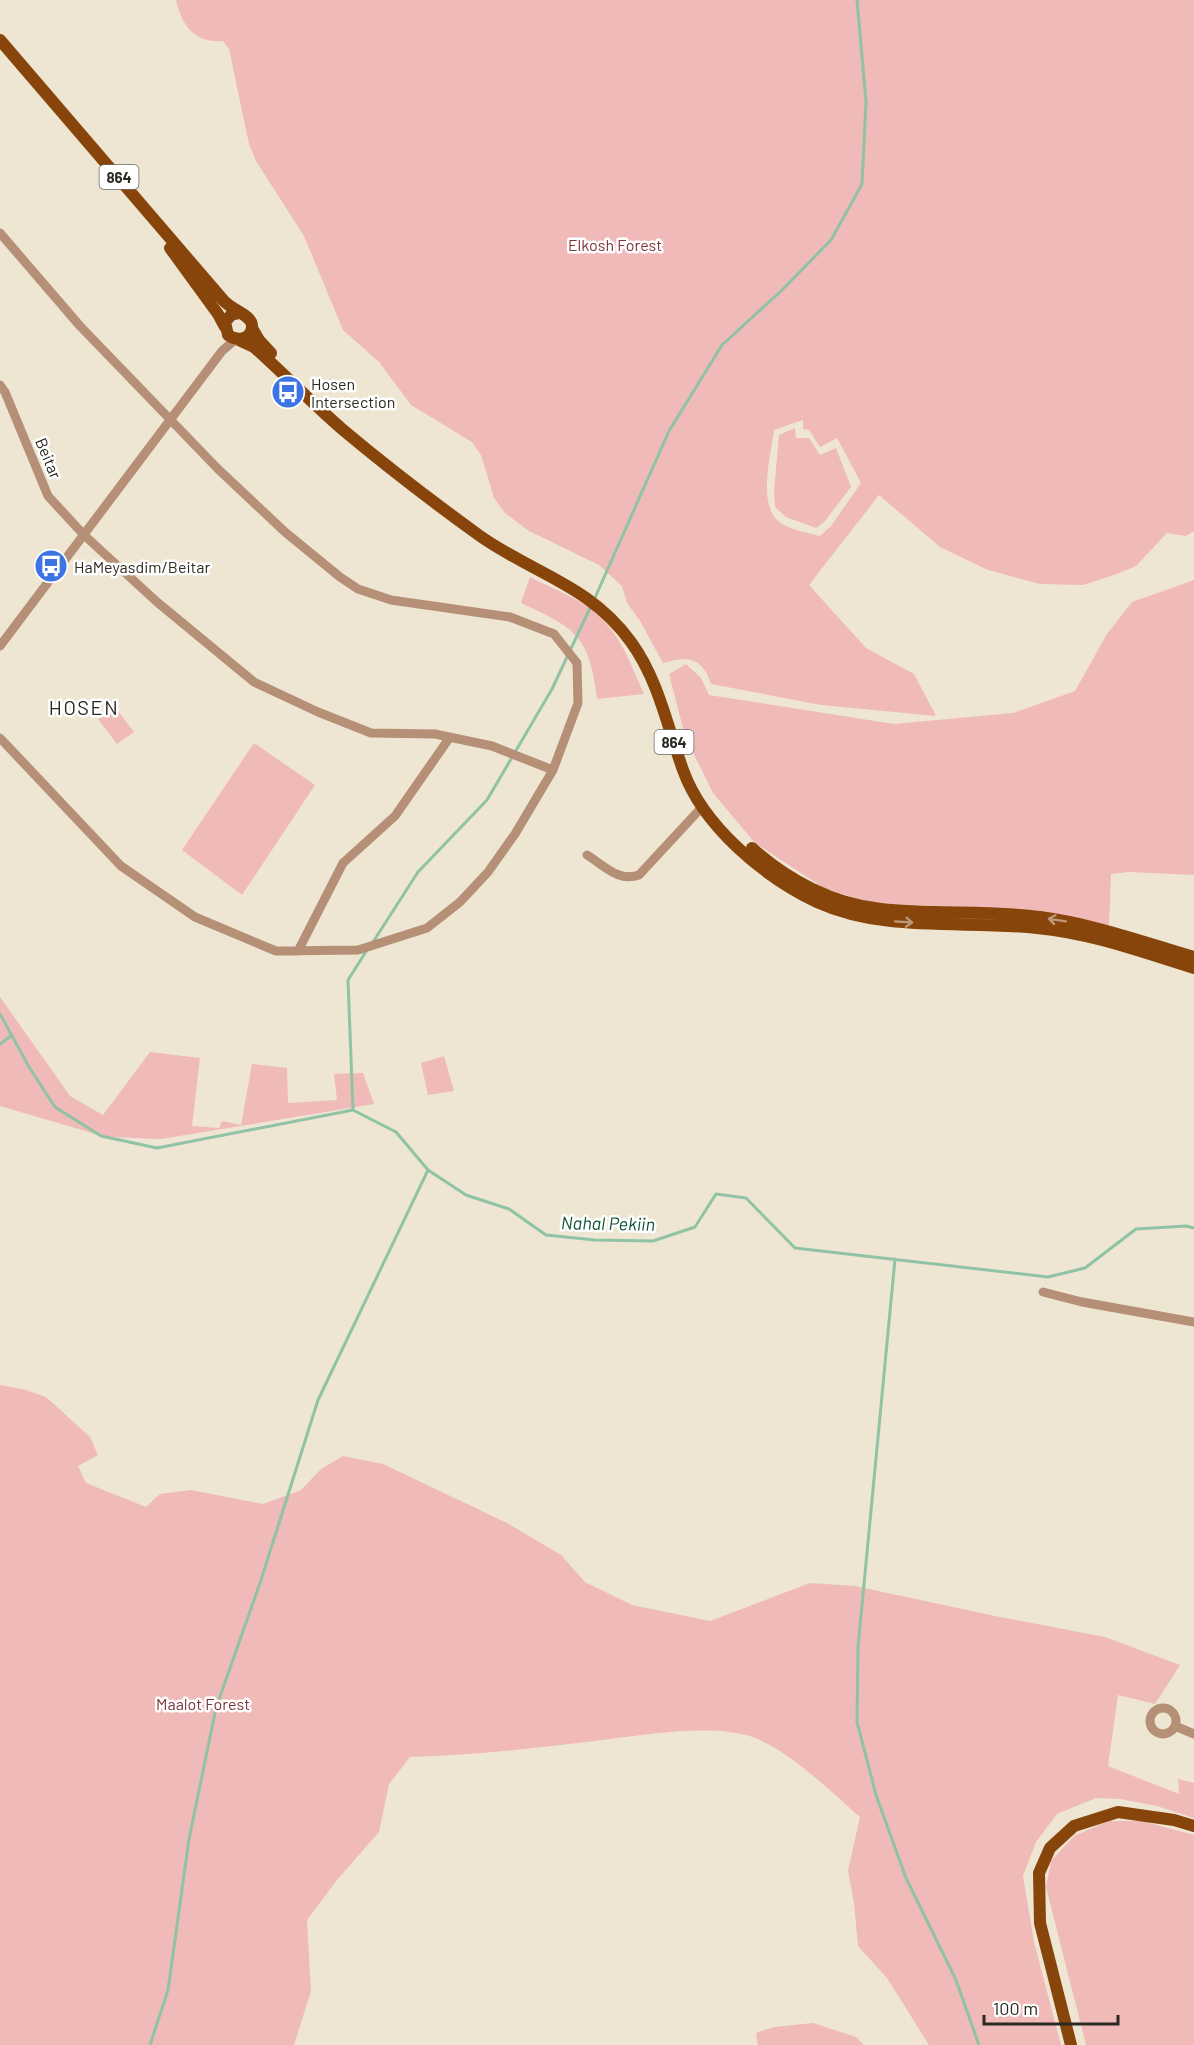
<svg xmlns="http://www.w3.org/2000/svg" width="1194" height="2045" font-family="Barlow,sans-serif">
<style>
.green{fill:#f0bab9;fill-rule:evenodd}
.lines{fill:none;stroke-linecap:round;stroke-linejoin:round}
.stream{stroke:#90c3a5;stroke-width:3}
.minor{stroke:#b68f77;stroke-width:9}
.major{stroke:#87450b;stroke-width:12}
.oneway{stroke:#bd9979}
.labels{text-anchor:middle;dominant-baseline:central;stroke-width:5;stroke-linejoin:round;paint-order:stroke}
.shield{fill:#fff;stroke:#6b6964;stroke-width:1.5}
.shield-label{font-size:15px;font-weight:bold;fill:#2b2921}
.park-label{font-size:16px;fill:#7c3538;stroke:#fff}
.poi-label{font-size:16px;fill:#2b2921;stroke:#fff;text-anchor:start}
.street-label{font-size:16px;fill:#2b2921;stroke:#fff}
.water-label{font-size:18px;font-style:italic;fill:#115033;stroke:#fff}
.quarter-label{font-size:20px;letter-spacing:1.5px;fill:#2b2921;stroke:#fff}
</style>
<rect width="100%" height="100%" fill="#eee6d2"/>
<path class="green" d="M176,0h1018v531l-8,5 -19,-3 -31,33 -19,8 -34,11 -43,-1 -52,-14 -48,-23 -61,-52 -70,90 57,63 48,26 22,42 -115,-11 -110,-21c-9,-27 -23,-28 -48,-21l-23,-42 -13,-18 -5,-17 -23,-21 -70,-34 -24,-18 -11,-15 -13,-43 -9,-13 -61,-37 -32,-43 -36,-32 -39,-94 -48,-75 -7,-17 -20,-95 -6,-8c-29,2 -41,-15 -47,-41zM803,420v9l6,1 11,17 17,-9 24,45 -30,43 -11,10c-11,-3 -25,-5 -36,-11 -29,-15 -13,-69 -10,-95z
M795,428l1,10h13l11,17 16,-7 15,39 -26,34 -9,7 -30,-11 -11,-10 -1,-16 5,-56z
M530,577c23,12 52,22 70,40 22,21 32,50 44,77l-47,5c-2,-18 -6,-43 -17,-58 -12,-18 -40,-29 -59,-38z
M1194,580v295l-65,-3 -18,2 -2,52 -94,-16 -145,-7 -46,-15 -69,-45 -42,-50 -28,-57 -16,-62 17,-10 15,14 8,17 185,29 119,-11 62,-22 32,-57 25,-32z
M115,707l19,25 -17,12 -19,-25z
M254,743l61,42 -73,110 -60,-45z
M0,997l70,99 33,19 47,-63 50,6 -8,68 27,2 3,-7 19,4 11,-61 35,4 1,35 49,-3 -3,-26 29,-1 11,31 -213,35 -55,-2 -106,-31z
M444,1056l10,35 -26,4 -7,-32z
M0,1385l26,5 20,7 44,40 8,18 -20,11 8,17 60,24 14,-13 31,-4 72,14 38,-14 20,-21 22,-13 40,8 124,59 54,32 24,27 47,23 78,16 100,-38 45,3 140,30 110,21 75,28 -25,39 -37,-9 -10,71 71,28 -1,-15 16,4v35l-37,-12 -37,-7 -24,-1 -39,16 -21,28 -13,34 11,66 27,103h-132l-42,-67 -29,-32 -4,-43 -6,-32 12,-54c-30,-26 -76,-72 -114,-82 -44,-12 -122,3 -168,8 -56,7 -112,12 -168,14l-21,27 -10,48 -42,48 -30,40 4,71 -17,54h-294z
M1109,1821h33l52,14v210h-108l-40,-158 5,-26 23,-25z
M813,2023l43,14 8,8h-106l-2,-12 18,-6z"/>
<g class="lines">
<path class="stream" d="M594,600l75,-169 53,-86 59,-54 50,-51 31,-56 4,-82 -9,-102
M373,942l45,-70 69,-72 65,-111 39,-83
M0,1014l29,53 26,40 46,29 56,12 196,-38 43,22 32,38 38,25 43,14 37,26 49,5 58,1 42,-14 21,-33 30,4 49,50 253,29 37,-9 51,-39 50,-3 8,2
M0,1044l12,-9
M353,1110l-5,-130 19,-30
M895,1259l-37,388 -1,75 19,73 30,83 50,102 23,65
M150,2045l18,-55 21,-151 27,-131 45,-128 57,-180 110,-230"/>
<path class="minor" d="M0,233l80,93 138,143 67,63 55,45 18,12 33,11 119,17 44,17 23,29 1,40 -25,67 -38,64 -27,38 -28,30 -33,26 -69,22 -82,1 -81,-34 -74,-51 -121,-128
M0,385l5,7 43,104 36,39 73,67 97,80 64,30 53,21 64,1 57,12 61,24
M0,646l222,-295 14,-12
M587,855c18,11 31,27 52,20l63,-68
M298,951l45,-88 52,-47 55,-79
M1043,1292l39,10 112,20
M1150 1721a13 13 0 1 1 26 0a13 13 0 1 1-26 0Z
M1175,1726l19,8"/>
<path class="major" d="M0,40l224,261c8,9 27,14 28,24 1,14 -14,17 -24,10l-3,-13 6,-7 8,-2
M170,248l48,66 7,13
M252,328l7,12 12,13
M239,340l15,7c30,27 58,56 88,82 44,37 91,73 138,107 54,38 110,49 151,106 28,39 36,84 52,128 20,56 81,107 134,132 68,31 147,18 220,26 54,5 105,24 157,40
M752,848c35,32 81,56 129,61 53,6 106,1 159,8 53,7 103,25 154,40
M1071,2045l-31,-122 -1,-50 11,-25 24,-22 44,-14 56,8 20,6"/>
</g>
<defs><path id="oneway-shaft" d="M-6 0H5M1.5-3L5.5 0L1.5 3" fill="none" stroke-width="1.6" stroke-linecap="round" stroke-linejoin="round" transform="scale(1.5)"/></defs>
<g class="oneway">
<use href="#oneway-shaft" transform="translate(1057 920) rotate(-171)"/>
<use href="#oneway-shaft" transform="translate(904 922) rotate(4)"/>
</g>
<defs>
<g id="bus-disc" transform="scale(1.725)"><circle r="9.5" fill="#3d74e4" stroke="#fff"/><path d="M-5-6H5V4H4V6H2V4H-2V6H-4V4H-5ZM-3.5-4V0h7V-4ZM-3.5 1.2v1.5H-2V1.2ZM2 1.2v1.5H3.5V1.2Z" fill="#fff"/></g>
</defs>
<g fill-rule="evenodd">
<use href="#bus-disc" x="288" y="392"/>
<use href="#bus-disc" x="51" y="566"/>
</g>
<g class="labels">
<g class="shield">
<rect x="99.5" y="165" width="39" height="24" rx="4.5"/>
<rect x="654.5" y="730" width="39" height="24" rx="4.5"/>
</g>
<g class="shield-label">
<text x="119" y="177">864</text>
<text x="674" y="742">864</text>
</g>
<g class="park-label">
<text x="615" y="244">Elkosh Forest</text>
<text x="203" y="1703">Maalot Forest</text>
</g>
<g class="poi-label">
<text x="311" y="383">Hosen<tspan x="311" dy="18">Intersection</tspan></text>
<text x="74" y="566">HaMeyasdim/Beitar</text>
</g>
<g class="street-label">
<text transform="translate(49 458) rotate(67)">Beitar</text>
</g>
<g class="water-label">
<text transform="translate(608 1223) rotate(1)">Nahal Pekiin</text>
</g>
<g class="quarter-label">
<text x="84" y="707">HOSEN</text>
</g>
</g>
<path d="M984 2015v9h134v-9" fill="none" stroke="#2b2921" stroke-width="3"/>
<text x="993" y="2015" font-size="18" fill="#2b2921" stroke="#ffffff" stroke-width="4.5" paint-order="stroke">100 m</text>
</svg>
